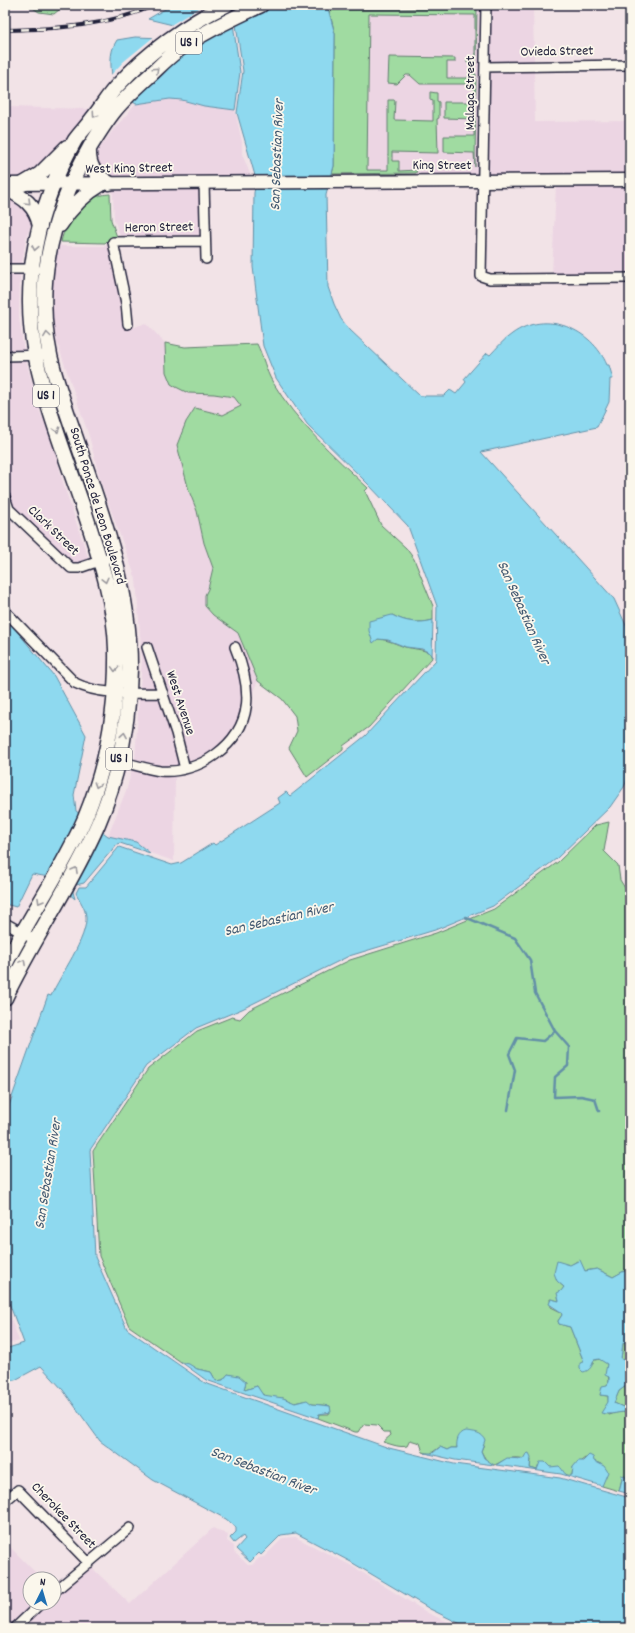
<svg xmlns="http://www.w3.org/2000/svg" width="635" height="1633" font-family="Dekko,sans-serif">
<style>
.built{fill:#ecd5e3}
.green{fill:#a0dba1;stroke:#617e6e}
.water{fill:#8ed9ef;stroke:#6390a7}
.pier{fill:#f2e3e7}
.lines{fill:none;stroke-linecap:round;stroke-linejoin:round}
.stream{stroke:#6390a7;stroke-width:2.5}
.minor-casing{stroke:#22223b;stroke-width:12}
.major-casing{stroke:#22223b;stroke-width:15}
.highway-casing{stroke:#22223b;stroke-width:17}
.minor{stroke:#fbf7ec;stroke-width:9}
.major{stroke:#fbf7ec;stroke-width:12}
.highway{stroke:#fbf7ec;stroke-width:14}
.rail-casing{stroke:#22223b;stroke-width:4}
.rail{stroke:#fbf7ec;stroke-width:2.5;stroke-dasharray:8;stroke-linecap:butt}
.oneway{stroke:#99979c}
.labels{text-anchor:middle;dominant-baseline:central;stroke-width:3.5;stroke-linejoin:round;paint-order:stroke}
.shield{fill:#fbf7ec;stroke:#636270;stroke-width:1}
.shield-label{font-size:13px;font-weight:bold;fill:#22223b}
.street-label{font-size:14px;fill:#22223b;stroke:#fbf7ec}
.water-label{font-size:15px;font-style:italic;fill:#425971;stroke:#fbf7ec}
</style>
<rect width="100%" height="100%" fill="#f2e3e7"/>
<filter id="ink" filterUnits="userSpaceOnUse"><feTurbulence type="fractalNoise" baseFrequency=".025" numOctaves="2"/><feDisplacementMap in="SourceGraphic" scale="8" xChannelSelector="R" yChannelSelector="G"/><feConvolveMatrix kernelMatrix="1 2 1 2 8 2 1 2 1" color-interpolation-filters="sRGB"/></filter>
<g filter="url(#ink)">
<path class="built" d="M489,5h44l1,57h-45z
M485,8l-1,173 -154,1 4,-16 1,-132 -6,-24z
M534,70l1,52 95,-1v54l-142,1 1,-105z
M170,99l12,1 22,6 31,4 7,32v12l10,25h-142l-9,-5 -8,-17 21,-28 22,-25z
M5,107l86,2 -16,20 -5,10 -42,38 -23,3z
M556,184h74v90l-78,1z
M200,187l1,50 -82,1 1,-2 -6,-17 -1,-25 -3,-4h-8l2,-2z
M5,193l15,7 14,18 -8,20 -4,27h-17z
M58,243l3,3h44l4,-2 14,61 2,24 7,-1 14,-5 19,20 1,29 48,22 20,3 7,9 -18,9 -28,-7 -9,14 3,69 8,20 7,32 9,25 -5,21 -3,6v11l8,9 25,18 20,48 -7,15 -7,-38 -7,-17 -7,3 10,30 3,17 -3,28 -7,13 -16,17 -18,12 -11,2 -21,-74 -18,-48 -7,4 15,44 -17,-1 2,-28 -6,-81 -35,-96 -12,-47 -32,-94 -7,-28 1,-48z
M5,274h15l-1,44 5,33 -19,1z
M26,360l14,52 12,27 12,47 25,74 -11,4h-4l-6,-2 -56,-56 -7,-23v-122z
M139,697l21,1 20,67 -19,1 -26,-6z
M132,769l43,6 -1,86 -24,-8 -14,-11 -28,-6 19,-48z
M5,1302l14,39 -14,4z
M213,1528l15,7 -1,6 7,5v6l14,13h4l7,-7 5,-1 19,-19 12,-1 55,28 78,48 33,15h-440l27,-25h6v-5l37,-31 39,37z
M5,1542l37,37h-12v24h6l-23,25h-8z"/>
<path class="green" d="M28,5h47v2l-10,-2 -11,9 -15,-2z
M477,8l-1,56 -9,-1v-5l8,-1v-42l-106,-1 -2,156h21v-70h7l-1,20 39,1v-20l-3,-1v-8l7,1v8l2,1v16l-2,1 1,34 -46,-1v9h7v10l18,-1 -1,3 -84,1 2,-8 1,-132 -6,-24z
M389,57l66,1v4h-8v16h21l1,-5 7,1 -1,93 -1,-14 -30,-1v-16h30v-17l-30,-1v-16h30v-18h-54l-10,-9h-4l-9,9 -9,-1z
M110,194l1,26 6,17 -8,2 -4,4 -44,-1c5,-23 23,-47 49,-48z
M165,343l20,4 72,-3c6,12 9,27 15,37 25,42 61,74 96,107l-3,3 16,34 25,23 8,11 19,47v14c-14,4 -28,2 -41,-5l-14,24c11,1 18,5 27,8 9,2 17,2 25,6l2,5 -63,69 -26,19v3l-36,28 -18,-29 8,-17 -2,-15 -13,-17 -24,-18 -20,-48 -25,-18 -8,-9v-11l3,-6 5,-21 -9,-25 -7,-32 -8,-20 -12,-46 9,-23 9,-14 28,7 18,-9 -7,-9 -20,-3 -26,-1 -12,-6 -5,-3 -5,-12z
M609,822l-5,29 14,14 2,15 10,16v374h-4l-13,7 -16,-8 -12,2 -8,-10 -6,4 -14,16 7,6 -5,10v4l-9,-2 1,8 10,5 1,3 -4,6 1,3 11,3 14,35 9,2 1,-4 7,-1 6,5 2,18 -9,13 8,1 1,19 10,-3h11v68l-8,-1 -3,12 -17,-5 1,-8 4,-4 -6,-10 -16,-6 -12,9 -1,8 -3,1 -19,-9 -11,-2 -2,5 -7,-2 1,-8c-6,-1 -13,-3 -19,-2 -16,1 -18,19 -31,-7l3,-7 -27,1v3h-6l-4,2 -7,-3 -10,7 -7,-2 -3,-9 -10,-3 -3,6c-8,2 -16,-2 -24,-4l8,-7 -1,-3h-6l-7,-7 -13,-1 -5,8h-4l-37,-14 1,-4h10l1,-8 -18,-2 -9,-3 -9,2 -11,-5 -15,-1 -8,-4 -3,-7 -12,4 -1,-1 2,-7 -18,-8 -5,6 -7,1 -5,-9 -14,-3 -16,-7 -52,-36 -30,-70 -6,-105 55,-82 49,-38 35,-14 8,2 9,-9 101,-50 86,-27 58,-24 64,-47 38,-37z
M628,1341l2,1v23l-5,-5 -4,-1 2,-16z
M630,1383v24h-7l-9,-4 5,-12z"/>
<path class="water" d="M172,5h44l-43,20 -25,-6z
M233,5h94l8,29 -1,132 -8,29 2,92 6,17 7,15 9,11 70,66h24l6,-6 6,4 10,-12 -2,-3 23,-26 3,2c7,-7 13,-15 22,-21 34,-25 80,-5 95,31h2l4,14h-3l-1,23 -12,25 -116,25 133,147 16,35v139l-6,14 -14,20 -54,52 -63,47 -58,24 -86,26 -107,53 -46,19 -50,38 -56,84 5,107 32,72 78,54 184,65 65,16 106,14 70,20v130h-161l-39,-19 -79,-47 -55,-29 -15,2 -20,20 -2,-2 -9,9 -14,-13 9,-10 -2,-3 -9,7 -4,-5 6,-6v-5l-10,-8 -73,-39 -53,-39 -37,-51 -22,-24 -26,14h-10v-31l19,-6 -19,-51v-175l43,-122 3,1c9,-21 37,-58 35,-80 -1,-8 -6,-15 -10,-23l3,-6h7l33,-40 53,18 9,-2 32,-20 2,2 65,-42 -2,-5 8,-6 4,4 75,-60 71,-76 1,-54 -29,-80 -40,-42 -61,-60 -31,-46 -13,-32 -10,-79 1,-74 2,-14 -19,-66 6,-42z
M233,24l7,48 -5,38 -31,-4 -22,-6 -12,-1 -34,5 -6,-4 47,-44z
M135,37l30,1 -52,45c-2,-15 -5,-30 4,-43z
M392,615c13,7 27,9 41,5l-1,37 -2,-4 -8,-4 -16,-2 -18,-7 -10,-1 -5,4 -4,-12v-10z
M5,619l5,4 44,53 32,59 -12,60 2,16 5,4 -32,62 -17,-3 -16,33 -11,-3z
M100,830l8,6 28,6 14,11 -30,-10 -3,1 -33,39 -8,2 -3,7 2,7 -8,-7z
M580,1260l5,11 12,-2 16,8 9,-5 8,-2v72l-2,-1 -5,2 -2,16 4,1 5,5v18l-11,8 -5,12 9,4h7v5c-10,-1 -19,4 -29,1l7,-11v-6l-8,-1 2,-9 5,-1 2,-3v-5l-4,-2 2,-11 -8,-5 -5,1c-2,6 -4,11 -11,12l-3,-3v-6l4,-1 -14,-35 -11,-3 -1,-3 4,-6 -1,-3 -12,-8 2,-5 8,2 -2,-8 4,-2 3,-4 -7,-6 -3,-8 3,-12 13,4z
M181,1362l8,2 8,5 14,3 5,9 7,-1 5,-6 11,2 7,6 -2,7 1,1 12,-4 6,9 20,3 12,5 12,-3 5,4 18,2 1,6 -12,2 -1,4 -112,-38z
M466,1431c8,1 16,1 19,9l-4,11 3,7 10,7 -39,-5 -30,-7h8l7,-6 7,3 4,-2h6c-1,-7 1,-15 9,-17z
M529,1453l2,4 -1,11 7,2 3,-8h5l5,5 9,-1c5,4 5,11 13,9l1,-8 5,-6h5l6,-6 4,2 1,4 10,5 4,6 -6,14 -41,-12 -65,-9 11,-7 16,1 3,-5z
M621,1475l4,1 2,4h3v14l-11,-3 3,-12z"/>
<path class="pier" d="M204,5h14l-43,27 -6,-6z
M156,35l9,1 -54,48 -1,-8 13,-14z"/>
<g class="lines">
<path class="stream" d="M465,917l50,21 15,22 5,33 20,38 -12,10 -26,-3 -8,16 6,16 -7,40
M555,1031l14,16 -1,19 -13,11 -1,20 27,-1 14,3 4,12"/>
<g class="minor-casing">
<path id="minor" d="M486,5l-5,271 9,3 140,-1
M485,67l145,-2
M204,183l2,76
M5,269h31
M128,324l-2,-21 -13,-61 92,-1
M5,356l45,-1
M5,497l4,12 62,59h8l35,-12
M5,611l70,72c26,13 60,10 88,10
M147,647l29,86 9,36
M119,761c13,3 28,8 41,10 19,2 40,-5 55,-16 40,-29 37,-67 20,-108
M5,923l30,17
M5,1501l13,-11 71,73
M54,1592l76,-64
M15,1628l26,-25"/>
</g>
<g class="major-casing">
<path id="major" d="M5,184l625,-4"/>
</g>
<g class="highway-casing">
<path id="highway" d="M89,149c-1,17 6,26 20,34
M23,184l17,-10 27,-27
M5,188c18,9 31,17 35,38
M60,225c11,-18 24,-31 43,-42
M5,965c25,-50 58,-96 80,-147 22,-53 32,-112 31,-169 -1,-46 -17,-93 -31,-136 -17,-51 -38,-102 -49,-155 -16,-74 1,-152 39,-218 5,-7 12,-14 17,-21 9,-11 16,-24 26,-34 29,-32 69,-61 108,-80
M5,998c28,-59 67,-114 93,-174 21,-49 31,-102 32,-155 1,-102 -46,-197 -75,-294 -24,-82 -6,-156 35,-228 8,-13 16,-26 25,-37 10,-12 21,-22 32,-32 10,-9 19,-19 30,-27 26,-19 55,-32 84,-46"/>
</g>
<use href="#minor" class="minor"/>
<use href="#major" class="major"/>
<use href="#highway" class="highway"/>
<g class="rail-casing">
<path id="rail" d="M5,30c52,-1 103,-4 151,-25"/>
</g>
<use href="#rail" class="rail"/>
</g>
<defs><path id="oneway-chevron" d="M-2-3.5L2.5 0L-2 3.5" fill="none" stroke-width="1.6" stroke-linecap="round" stroke-linejoin="round"/></defs>
<g class="oneway">
<use href="#oneway-chevron" transform="translate(156 70) rotate(-43)"/>
<use href="#oneway-chevron" transform="translate(95 115) rotate(125)"/>
<use href="#oneway-chevron" transform="translate(28 202) rotate(45)"/>
<use href="#oneway-chevron" transform="translate(35 248) rotate(100)"/>
<use href="#oneway-chevron" transform="translate(47 335) rotate(-98)"/>
<use href="#oneway-chevron" transform="translate(57 430) rotate(72)"/>
<use href="#oneway-chevron" transform="translate(105 580) rotate(76)"/>
<use href="#oneway-chevron" transform="translate(115 669) rotate(92)"/>
<use href="#oneway-chevron" transform="translate(124 735) rotate(-81)"/>
<use href="#oneway-chevron" transform="translate(97 785) rotate(108)"/>
<use href="#oneway-chevron" transform="translate(75 870) rotate(-61)"/>
<use href="#oneway-chevron" transform="translate(40 901) rotate(120)"/>
<use href="#oneway-chevron" transform="translate(23 962) rotate(-62)"/>
</g>
</g>
<g class="labels">
<g class="shield">
<rect x="176" y="32" width="26" height="22" rx="3"/>
<rect x="33" y="385" width="26" height="22" rx="3"/>
<rect x="106" y="748" width="26" height="22" rx="3"/>
</g>
<g class="shield-label">
<text x="189" y="43">US 1</text>
<text x="46" y="396">US 1</text>
<text x="119" y="759">US 1</text>
</g>
<g class="street-label">
<text transform="translate(557 52) rotate(-1)">Ovieda Street</text>
<text transform="translate(471 93) rotate(-90)">Malaga Street</text>
<text x="442" y="166">King Street</text>
<text transform="translate(129 169) rotate(-1)">West King Street</text>
<text transform="translate(159 228) rotate(-1)">Heron Street</text>
<text transform="translate(97 506) rotate(73)">South Ponce de Leon Boulevard</text>
<text transform="translate(53 531) rotate(44)">Clark Street</text>
<text transform="translate(180 703) rotate(72)">West Avenue</text>
<text transform="translate(63 1516) rotate(46)">Cherokee Street</text>
</g>
<g class="water-label">
<text transform="translate(278 155) rotate(-88)">San Sebastian River</text>
<text transform="translate(523 613) rotate(66)">San Sebastian River</text>
<text transform="translate(279 920) rotate(-13)">San Sebastian River</text>
<text transform="translate(49 1174) rotate(-81)">San Sebastian River</text>
<text transform="translate(263 1472) rotate(21)">San Sebastian River</text>
</g>
</g>
<rect width="635" height="1633" fill="none" stroke="#fbf7ec" stroke-width="20"/>
<rect x="10" y="10" width="615" height="1613" fill="none" stroke="#22223b" stroke-width="1.5" filter="url(#ink)"/>
<g transform="translate(42 1591) rotate(5)"><circle r="19" fill="#fbf7ec" stroke="#a4a2a5"/>
<path d="M0-3L7 15L0 10L-7 15Z" fill="#1f6fb2"/>
<text y="-6" font-size="11" font-weight="bold" text-anchor="middle" fill="#22223b">N</text>
</g>
</svg>
